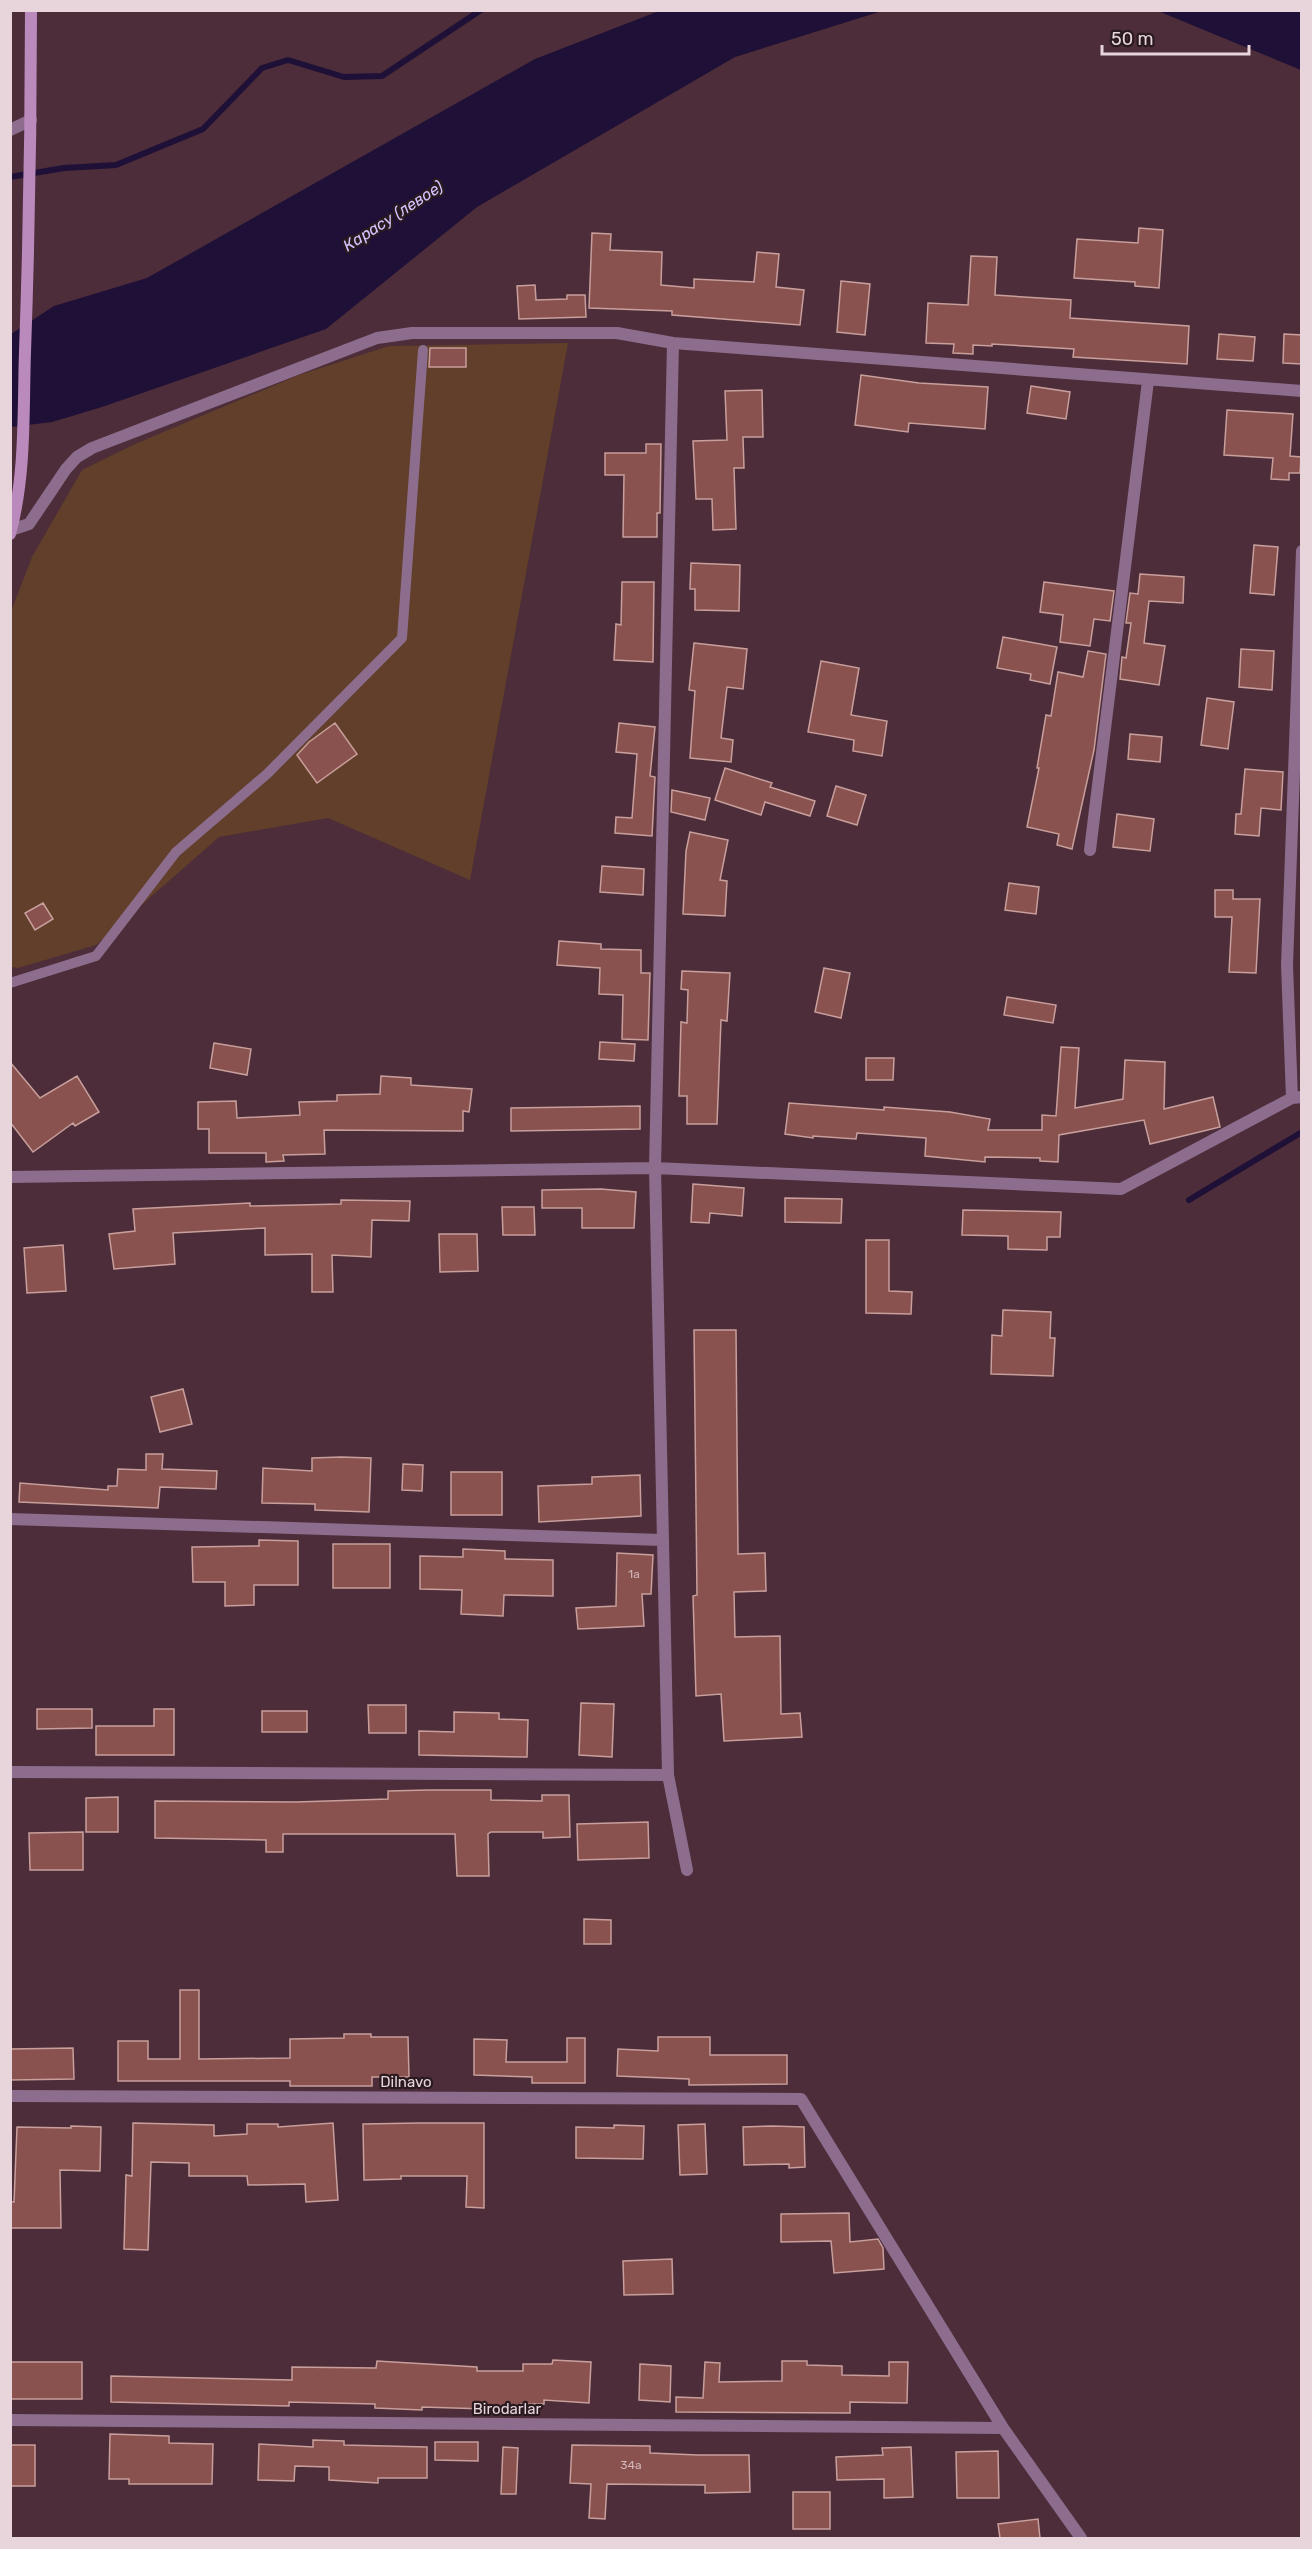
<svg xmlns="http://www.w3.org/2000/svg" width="1312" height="2549" font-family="Rubik,sans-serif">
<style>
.green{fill:#613f2a}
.water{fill:#1f1038}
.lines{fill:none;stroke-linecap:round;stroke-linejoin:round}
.stream{stroke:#1f1038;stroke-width:6}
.building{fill:#89524f;stroke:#c89f9c;stroke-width:1.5}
.lane{stroke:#8c6d8d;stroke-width:10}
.street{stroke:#8c6d8d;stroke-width:12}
.secondary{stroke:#bb8abd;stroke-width:12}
.labels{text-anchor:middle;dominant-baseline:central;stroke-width:4.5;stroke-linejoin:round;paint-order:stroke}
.number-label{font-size:12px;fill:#d0b4b8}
.street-label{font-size:15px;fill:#e8d4db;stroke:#291a20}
.water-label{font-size:16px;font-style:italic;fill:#d3c4ff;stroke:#291a20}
</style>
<rect width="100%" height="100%" fill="#4c2d39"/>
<path class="green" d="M568,343l-98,537 -142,-62 -109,19 -123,108 -78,23 -7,-1 -1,-353 22,-57 50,-87 53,-26 164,-69 90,-29z"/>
<path class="water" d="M659,11h223l-147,46 -258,150 -151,122 -224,78 -50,15 -41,5v-93l43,-28 93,-28 388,-219z
M1158,11h143v59z"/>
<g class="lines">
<path class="stream" d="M10,177l54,-9 52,-3 87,-36 59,-61 26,-8 56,17 38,-1 99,-66
M1189,1200l113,-68"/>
</g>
<path class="building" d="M1139,228l24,2 -4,58 -24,-2v-4l-61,-4 3,-39 61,4z
M592,233l19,1 -1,16 52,2 -1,33 33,3v-9l60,3 3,-30 22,2 -3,33 28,3 -4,35 -128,-10v-4l-83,-3z
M971,256l26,1 -2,38 76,5 -1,18 119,8 -2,38 -114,-7 1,-8 -82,-5v2l-19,-1v9l-20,-1 1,-9 -28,-1 2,-40 40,2z
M841,281l29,3 -5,51 -28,-3z
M535,285l1,15 31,-1v-4h18l1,22 -67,2 -2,-33z
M1219,334l36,3 -2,24 -36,-2z
M1284,334l18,1v29l-19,-1z
M430,348h36v19h-37z
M861,375l58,8 69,4 -3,42 -76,-6 -1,9 -53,-7z
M1031,386l39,6 -4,27 -39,-6z
M762,390l1,47h-20l1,31h-10l2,61 -23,1 -1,-31h-16l-3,-58 34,-1 -2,-49z
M1227,410l66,4 -3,42 11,1 -1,16h-11v7l-18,-1 2,-21 -49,-3z
M646,444h15l-1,69h-3v24h-34l1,-62h-19v-22h41z
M1254,545l24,2 -4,48 -24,-2z
M691,563l49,2 -1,46 -44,-1v-21h-5z
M1140,574l44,3 -1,26 -34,-2 -5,42 21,3 -6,39 -39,-6 2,-22 4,1 5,-35h-5l4,-30 8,1z
M622,582h32l-1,80 -39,-2 2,-36 5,1z
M1044,582l70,9 -4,30 -16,-2 -4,27 -30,-4 3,-27 -23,-3z
M1003,637l54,10 -7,37 -20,-4 1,-6 -34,-6z
M694,643l53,6 -4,40 -16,-2 -6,51 12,2 -2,22 -41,-4 5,-67 -6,-1z
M1241,649l33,2 -2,39 -33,-3z
M1088,651l18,3 -12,96 -22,99 -15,-4 2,-11 -32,-7 12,-59h-2l9,-53 5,1 7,-44 25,5z
M821,661l38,7 -8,47 36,6 -5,35 -29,-5 1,-11 -46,-8z
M1207,698l27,4 -6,47 -27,-4z
M335,723l22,31 -40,29 -20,-28 12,-13z
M619,723l36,4 -5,49 5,1 -3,59 -37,-3 1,-16 16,1 5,-64 -21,-2z
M1130,734l32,3 -2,25 -32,-3z
M725,768l47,15 -2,4 45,14 -5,15 -45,-14 -4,13 -46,-15z
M1245,769l38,3 -2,38 -20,-2 -2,28 -24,-2 1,-20h5z
M836,786l30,9 -9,30 -30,-9z
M672,790l38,8 -5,22 -34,-8z
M1117,814l37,5 -4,32 -37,-4z
M690,832l38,8 -8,40 7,1 -2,35 -42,-2 3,-63z
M602,866l42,3 -1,26 -43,-3z
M1009,883l30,4 -3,27 -31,-4z
M1215,890h18v9h27l-4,74 -27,-1 3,-55h-17z
M43,903l10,16 -18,11 -10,-17z
M559,941l42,3v5l40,1v23h9l-2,67 -26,-1 1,-44 -24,-1 1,-26 -43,-3z
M824,968l26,5 -9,45 -26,-6z
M682,971l48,2 -3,48 -6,-1 -4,104h-30v-28h-8l2,-74 6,1 1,-33 -7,-1z
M1007,997l49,8 -3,18 -49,-8z
M600,1042l35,2 -1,17 -35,-2z
M214,1043l37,6 -4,26 -37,-7z
M1061,1047l18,1 -4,60 48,-9 2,-39 40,2 -1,47 49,-12 7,30 -70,17 -6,-24 -85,15 -1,27 -18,-1v-3l-55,-1v5l-60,-6 1,-18 -69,-5 -1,6 -43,-3v2l-28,-4 4,-31 95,7v-3l66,5 40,7 -2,11h54v-15l14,1z
M866,1058h28l-1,22h-27z
M10,1062l30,36 37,-22 22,36 -24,14 -2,-3 -40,29 -23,-30z
M381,1076l30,2v7l61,4 -3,23 -6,-1v20l-139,-1 1,24 -42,1 1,6 -18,1v-9h-57v-24h-11v-27l38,-1 1,17 63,-3 -1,-13 38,-1v-6l43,-1z
M640,1106v23l-129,2v-23z
M693,1184l51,4 -2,28 -32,-3 -1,10 -18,-1z
M601,1189l35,3 -2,36h-52v-20h-40v-18z
M785,1198l57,1 -1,24 -56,-1z
M341,1200l69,1 -1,20 -37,-1 -1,37 -39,-2 1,37h-21v-38l-47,1v-27l-92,5 2,31 -61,5 -5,-35 26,-3 -2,-22 117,-6v3l91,-2z
M502,1207h32l1,28h-32z
M963,1210l98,2 -1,25h-13v13l-39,-1v-13l-46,-1z
M439,1234h38l1,37 -38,1z
M866,1240h23v51l23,1 -1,22 -45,-1z
M63,1245l3,46 -39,2 -3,-45z
M1003,1310l48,2 -1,26h5l-2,38 -62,-2 1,-39 10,1z
M694,1330h42l2,224 27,-1 1,38 -32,1 1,45 45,-1 1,78 19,-1 2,24 -78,4 -3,-47 -25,2 -3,-100 4,-1z
M183,1389l9,35 -32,8 -9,-35z
M146,1454h17l-1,15 55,2 -1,18 -56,-2 -2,21 -139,-6 1,-19 88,7v-4h9l1,-17 28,1z
M341,1457l30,1 -2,54 -54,-2v-6l-53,-1 1,-35 49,3v-13z
M403,1464l20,1 -1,26 -20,-1z
M451,1472h51v43h-51z
M640,1475l1,41 -102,6 -1,-36 54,-2v-7z
M259,1540l39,1v44h-44v20l-29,1v-24h-32l-1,-35 67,-1z
M333,1544h57v44h-57z
M463,1549l42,2v8l48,1v36l-49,-1 -1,21 -42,-2 1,-24 -42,-1v-33l43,1z
M617,1553l36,2 -2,39h-9l2,32 -66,3 -2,-21 40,-2z
M581,1703l33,1 -2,53 -33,-2z
M368,1705h38v28h-37z
M37,1709h55v19l-55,1z
M154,1709h20v46h-78v-29h58z
M262,1711h45v21h-45z
M454,1712l45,1v6l29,1 -1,37 -108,-2v-24l35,1z
M428,1790h63v10l51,1v-6h27l1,42 -27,1v-6h-52l-3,2 1,42h-32l-2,-42h-172v18h-17v-12l-111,-2v-37l141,1 92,-3v-8z
M118,1797v35h-32v-34z
M648,1822l1,36 -71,2 -1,-36z
M83,1832v38h-53l-1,-37z
M584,1919l27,1v24h-27z
M180,1990h19v69l91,-1v-19l54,-1v-4h27v3h37l1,40h-37v9h-82v-5h-172v-40h30v18h32z
M658,2037h52v18h77v29l-98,1v-6l-72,-3 1,-27 40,2z
M567,2038h18v45h-53v-6l-58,-2v-36l33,1 -1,22h61z
M73,2048l1,31 -64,1v-31z
M133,2123l81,2v11l33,-2v-10h31v3l55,-4 5,77 -32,2 -1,-18 -57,1 -1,-9h-58v-13l-38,-1 -3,88 -24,-1 2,-74 6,1z
M419,2123h65v85l-18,-1 1,-31h-66v3l-37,1 -1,-56z
M705,2124l2,50 -27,1 -2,-50z
M614,2125l30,1 -1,33 -67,-1v-31l38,1z
M71,2126l30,1 -1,44 -40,-1 1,58h-51v-26h4l3,-75 54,1z
M773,2126l31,1 1,40 -16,1v-4l-45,1 -1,-38z
M849,2213l1,29 28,-3 5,9 1,21 -50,4 -3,-32 -50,1v-28z
M672,2259l1,35 -49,1 -1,-34z
M553,2360l38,2 -2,41 -45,-3v4h-23v6l-99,-3v3l-47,-2v-4l-86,-2v4l-178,-4v-26l181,4v-13l84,1 1,-7 100,6v4h46v-7h29z
M782,2361h25v4l35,1v9l47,1v-14h19l-1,41 -57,-1v11l-174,-1v-15l27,1 2,-36 15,1 -1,19 63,-1z
M10,2362h72v37h-72z
M640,2364l31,2 -1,36 -31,-2z
M110,2434l59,2v7l44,1 -1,40h-83v-5h-20z
M313,2440l31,1v4l83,2v31h-49v5l-49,-3v-13l-34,-1 -1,15 -36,-1 1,-36 54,3z
M435,2442h43v19l-43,-1z
M10,2445h25v41h-25z
M572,2445l78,1v7l48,2h51l1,37 -45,1v-8l-98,-1 -2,35 -16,-1 2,-34 -21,-1z
M503,2447l15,1 -2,46h-15z
M911,2447l2,50 -29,1v-19l-47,1 -1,-23 47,-2 -1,-7z
M998,2451l1,47h-42l-1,-46z
M793,2492h37v37h-37z
M1038,2519l2,19h-40l-2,-14z"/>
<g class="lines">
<path class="lane" d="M10,983l86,-27 80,-104 91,-78 135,-136 21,-288"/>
<path class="street" d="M10,130l21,-10
M11,530l18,-6 37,-55 11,-12 15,-9 285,-110 35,-5h205l56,10
M1090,850l58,-469
M1292,1098l-5,-133 15,-414
M10,1177l645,-9 466,21 171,-91 10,-1
M10,1519l652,21
M10,1772l658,3
M687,1870l-19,-95 -13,-607 18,-825 629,48
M10,2096l791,3 202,329 78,110
M10,2420l993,8"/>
<path class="secondary" d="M10,534c16,-59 13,-122 15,-182 4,-114 6,-227 6,-342"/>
</g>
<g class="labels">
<g class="number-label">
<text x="634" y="1574">1a</text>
<text x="631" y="2465">34a</text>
</g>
<g class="street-label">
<text x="406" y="2082">Dilnavo</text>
<text x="507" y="2409">Birodarlar</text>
</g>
<g class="water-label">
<text transform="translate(393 216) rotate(-33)">Карасу (левое)</text>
</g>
</g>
<rect width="1312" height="2549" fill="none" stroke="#e8d4db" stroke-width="24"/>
<path d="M1102 45v9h147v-9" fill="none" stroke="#e8d4db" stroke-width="3"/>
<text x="1111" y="45" font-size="18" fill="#e8d4db" stroke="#291a20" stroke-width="4.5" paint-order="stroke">50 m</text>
</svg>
